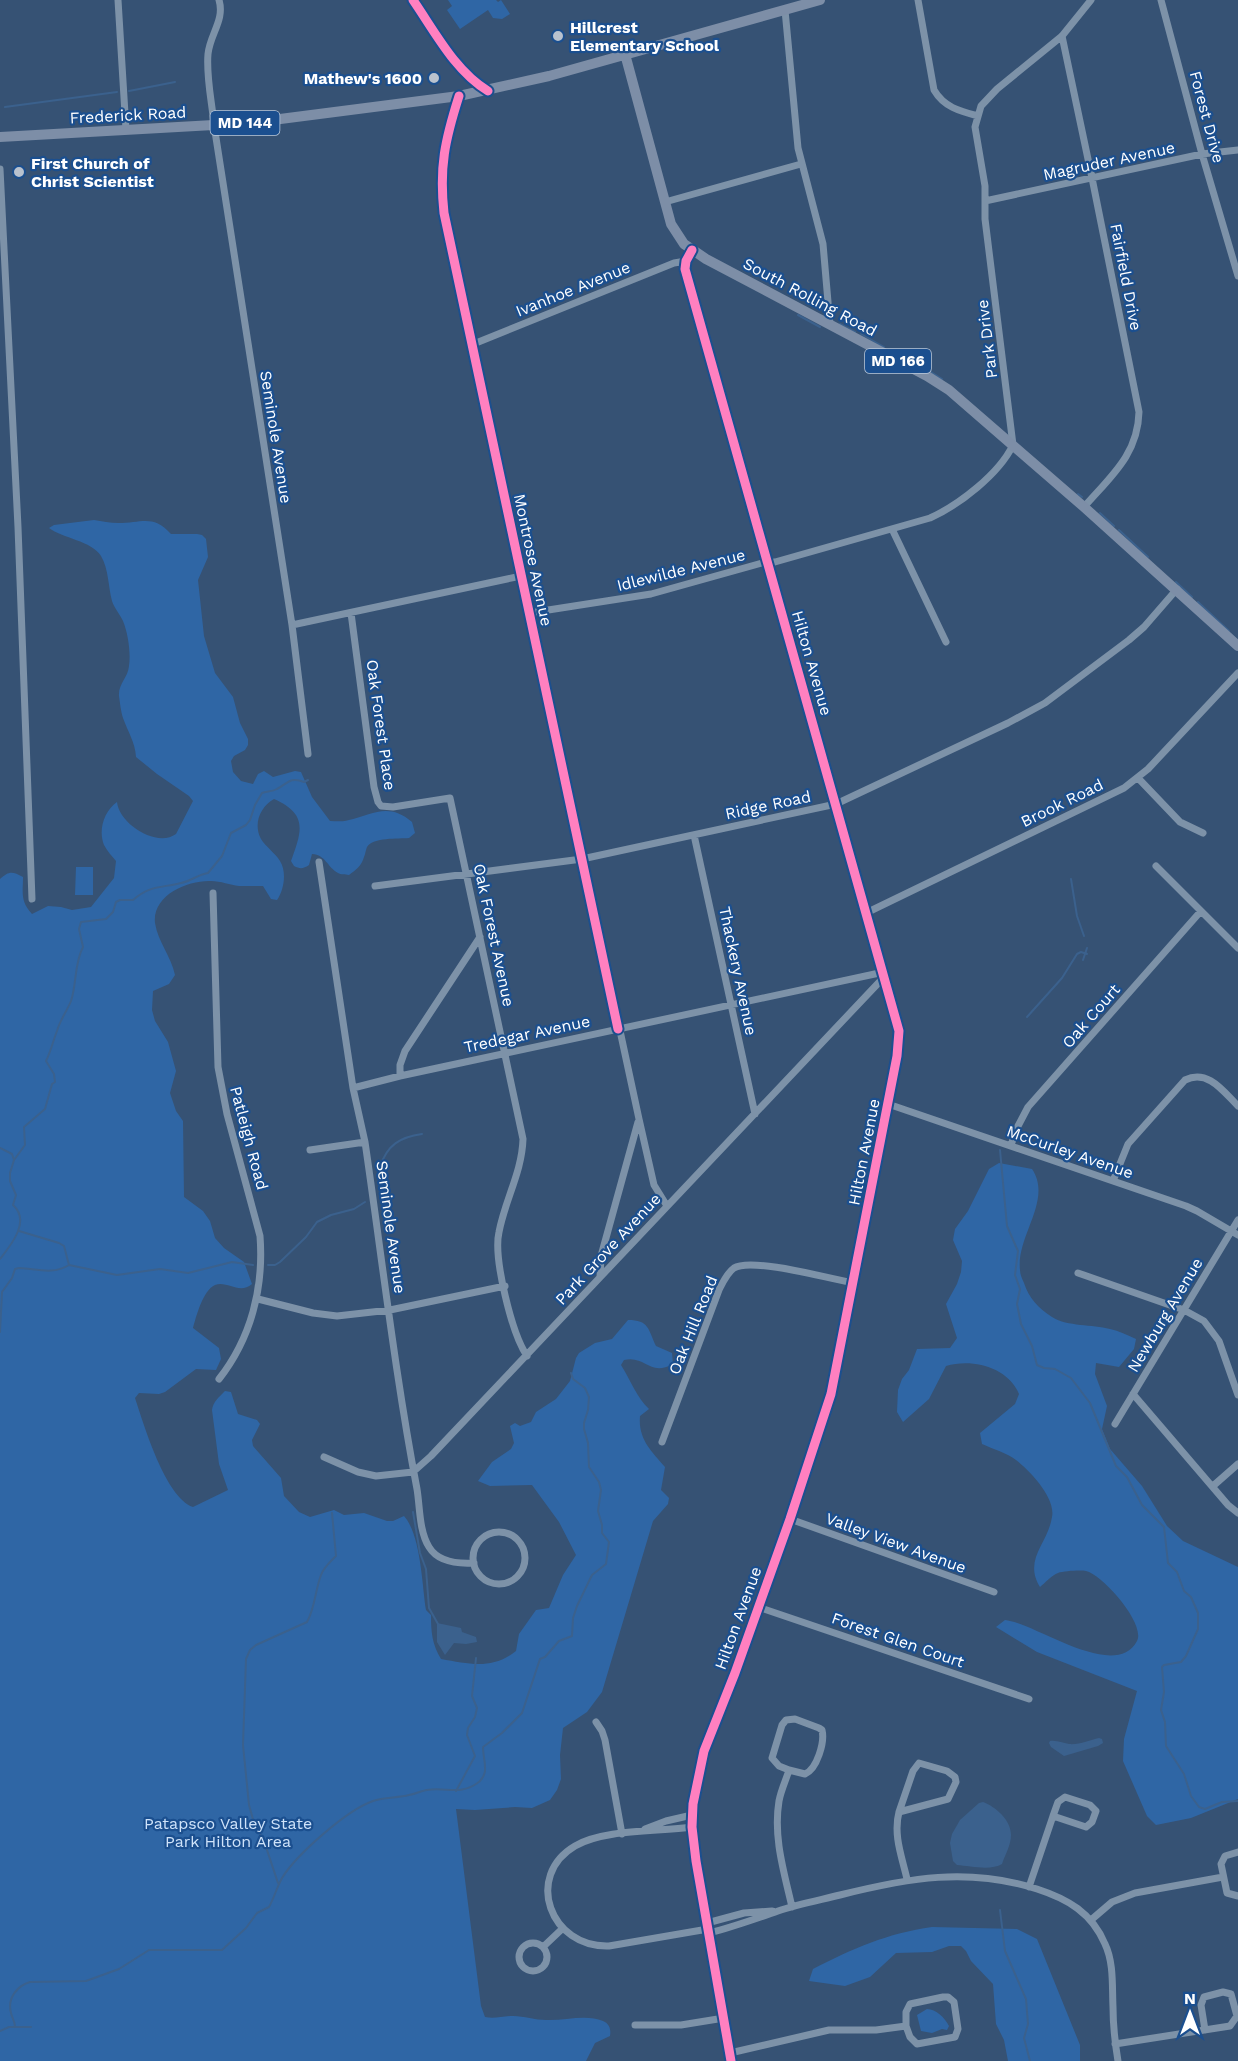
<svg xmlns="http://www.w3.org/2000/svg" width="1238" height="2061" font-family="'Work Sans',sans-serif">
<style>
.green{fill:#2f66a5}
.water{fill:#3b618d}
.lines{fill:none;stroke-linecap:round;stroke-linejoin:round}
.stream{stroke:#3b618d;stroke-width:2}
.street{stroke:#7d92a8;stroke-width:7}
.primary{stroke:#7d8ea7;stroke-width:10}
.cycleway-casing{stroke:#1b4f8f;stroke-width:13}
.cycleway{stroke:#ff80c0;stroke-width:9}
.poi-dot{fill:#b9c2ce;stroke:#1b4f8f;stroke-width:2}
.labels{text-anchor:middle;dominant-baseline:central;stroke-width:4.5;stroke-linejoin:round;paint-order:stroke}
.shield{fill:#1b4f8f;stroke:#bbcadd;stroke-width:1.5}
.shield-label{font-size:15px;font-weight:bold;fill:#fff}
.poi-label{font-size:16px;font-weight:bold;fill:#fff;stroke:#1b4f8f;text-anchor:start}
.street-label{font-size:16px;fill:#fff;stroke:#1b4f8f}
.park-label{font-size:16px;fill:#cfe3fa;stroke:#1b4f8f}
</style>
<rect width="100%" height="100%" fill="#365274"/>
<path class="green" d="M448,0h48l2,2 3,-2 9,14 -8,5 -9,-1 -5,-8 -28,19 -13,-19 5,-4z
M94,520c8,1 16,3 24,3 24,0 35,-9 53,11h26l5,1 4,4 2,18 -10,23 6,56 11,37 18,24 7,26 8,16v6l-3,5 -11,6 -3,5 2,11 8,9 12,3 5,-10 6,-3 9,6 22,-6 6,1 11,25 18,24c6,0 14,1 19,-1 24,-6 40,-18 63,2l3,11 -6,5c-11,1 -36,-1 -42,9 -1,2 -2,8 -3,10 -2,8 -8,13 -15,18 -4,-1 -8,0 -11,-2 -11,-6 -12,-18 -26,-19l-3,11c-6,4 -9,4 -15,1l-3,-5c11,-30 17,-47 -17,-62 -14,8 -21,25 -13,40 5,8 14,14 19,22 7,11 4,29 -3,39l-6,-1 -8,-13c-8,0 -16,0 -24,0 -9,-1 -18,-5 -28,-5 -23,-1 -59,14 -56,42 3,19 16,33 20,52l-6,9 -16,7 -1,19 3,11 13,21 8,29 -6,22 6,18 7,10 1,76 19,14 7,10 5,17 9,10 20,14 8,22c-13,11 -25,-4 -37,1 -12,5 -19,32 -22,43l26,20 2,11 -5,11 -20,-1 -31,23 -6,2 -20,-1 -4,5c9,27 30,99 58,109l35,-17 -9,-26 -7,-54c1,-8 7,-13 13,-19l6,1 7,22 19,6 3,4 -8,16 1,6 28,32 3,18 15,16 11,5 24,-7 10,5 20,-2 23,8h6l11,-5c17,19 18,69 22,94l5,5c0,17 1,29 10,44 29,5 51,11 75,-8l3,-17 17,-24 13,-2 14,-33 13,-20 -17,-33 -27,-37 -42,1 -12,-5 14,-19 19,-13 3,-6 -4,-17 5,-3 5,3 11,-4 5,-10 20,-13 14,-18 6,-23 3,-5 16,-10 17,-4 16,-19c21,0 20,9 28,26l16,7 1,11c-24,13 -27,-9 -49,-4l-3,5c9,14 16,33 28,44l-9,7c-2,23 11,35 25,51l-4,23 8,8 -1,6 -15,17 -51,171 -15,20 -24,16 -3,27 1,24 -4,11 -7,10 -18,8 -17,-1 -40,3 -19,-1 25,197 4,11c10,2 17,-1 28,-1 11,0 22,4 33,4 18,1 40,-6 57,1 7,3 8,9 7,15l-15,7 -9,18h-586v-1182c9,-8 12,-8 23,-2 0,16 -3,24 9,37l16,-8 13,1 11,3 19,-3 23,-29 2,-17c-4,-5 -9,-10 -12,-16 -6,-15 0,-34 13,-43 2,22 40,46 59,32l17,-33 -4,-5 -32,-22 -21,-17c-1,-15 -8,-25 -13,-39 -2,-6 -3,-15 -4,-22 -1,-12 9,-18 10,-30 2,-13 -1,-33 -6,-45 -3,-7 -9,-13 -11,-20 -4,-15 -3,-31 -11,-45 -9,-15 -39,-18 -52,-28l5,-3z
M76,867h17v28h-18z
M999,1163l33,6c21,31 -16,67 -12,101 0,4 2,9 4,13 5,15 14,25 28,34 16,10 40,7 58,12 9,2 17,6 26,10l-2,10 -15,18 -23,-4 -1,11 12,32 -5,23 8,20 32,37 25,40 16,15 55,26v232l-47,19 -35,7 -9,-9 -24,-55 1,-22 13,-48 -100,-39 -41,-25 9,-7c30,3 110,62 132,21 9,-17 -34,-66 -51,-70 -6,-1 -22,0 -28,2 -6,2 -13,10 -18,14 -17,-28 8,-43 12,-70 4,-19 -22,-46 -36,-57 -9,-7 -23,-11 -34,-16l-2,-11 35,-29 4,-10c-11,-27 -47,-36 -73,-28l-17,33 -26,23 -6,-10 1,-22 4,-11 7,-9 8,-21 33,-1 7,-10 -11,-34 11,-20 4,-12 1,-11 -9,-21 2,-11 13,-18 21,-42z
M932,1927l85,2 20,10 43,106v16h-72l-4,-21 -8,-16 -3,-40 -22,-23 -5,-10 -5,-5h-12l-17,6 -36,1 -26,24 -25,9 -36,-5 4,-12c39,-20 75,-36 119,-42z
M927,2009c9,0 18,9 22,17l-2,4 -5,-1 -10,4 -11,-2 -4,-16z"/>
<path class="water" d="M437,1623l24,5 1,4 14,5 1,5 -11,2 -12,-1 -9,12 -8,-13z
M1099,1738l3,1 1,4 -5,3 -34,10 -13,-9 -2,-4 1,-2c7,-1 12,2 19,3 10,1 21,-4 30,-6z
M983,1802c13,5 28,18 28,33 0,10 -6,20 -9,29 -11,7 -32,2 -45,1l-4,-4 -3,-18 2,-9 8,-14 19,-17z"/>
<g class="lines">
<path class="stream" d="M129,91l46,-9
M5,107l112,-15
M798,315l22,12
M840,324l15,8
M861,334l23,13
M891,350l20,10
M923,367l19,12
M1078,494l4,3
M1100,513l14,13
M1119,530l29,27
M1176,582l16,15
M1198,602l31,29
M1071,879l6,37 7,20
M1083,960l4,-12
M1027,1017l35,-39 15,-24 4,-2 6,2
M0,1148l12,6 2,6
M1000,1150l7,76 11,25 -3,24 5,14 -3,15 4,20 11,22 5,19 7,3 11,1 16,9 19,25 26,63 11,11 15,28 22,22 4,36 9,9 7,19 7,6 7,16v16l-12,27 -5,6 -17,3 -2,2 2,25 -3,18 4,12 1,24 18,28 7,22 8,11 6,2 17,-7 16,-1
M380,1167c7,-22 20,-30 42,-33
M19,1231l40,12 5,3 5,19
M0,1259c11,-14 31,-38 13,-54l3,-10 -6,-14v-8l4,-13 11,-15 -1,-18 21,-18 7,-25 3,-2 -1,-8 -8,-13c5,-10 7,-20 11,-30 3,-11 10,-20 14,-30 6,-18 3,-37 12,-54l-4,-18 2,-7 25,-3 7,-7 3,-10 4,-2h13c17,-15 28,-12 48,-17 10,-2 16,-8 27,-10l14,-17 9,-23 15,-8 4,-5 5,-15 7,-12c4,-2 10,-1 15,-4 10,-5 13,-13 27,-7l4,-2
M268,1265h7l5,-3 26,-25 11,-15 14,-7 23,-6 11,-7
M0,1332l2,-40 10,-14 3,-9 4,-1c18,1 34,7 50,-3l48,10 43,-6 28,4 44,-11 21,3
M413,1512l7,41 6,16 3,39 9,16
M456,1791l19,-35 -8,-21 1,-7 7,-11 2,-9 -5,-12 4,-38
M278,1883l-14,-42 -10,-18 -5,-18 -6,-60 3,-86 4,-9 6,-5 51,-23c8,-14 8,-31 14,-47 3,-8 9,-13 15,-19l-4,-43
M1000,1910l5,41 21,48 2,25 -4,14 6,23
M15,2027c0,-6 -3,-9 -4,-14 -4,-15 6,-27 19,-31l56,-1 33,-12 30,-19h73l24,-22 11,-15 12,-6c5,-9 8,-20 13,-29 15,-24 65,-68 91,-77 11,-4 25,-3 36,-6 6,-1 12,-4 18,-5 18,-3 33,5 49,-6 15,-9 7,-23 7,-37l19,-14 20,-20 18,-54 5,-2 14,-16 13,-5 1,-18 4,-12 15,-31 14,-11 3,-22 -7,-9v-8l-4,-14 3,-21 -2,-8 -10,-15 -1,-24 -4,-14v-6l4,-13 1,-13 -4,-9 -12,-9 -2,-6
M0,2031l9,-4h22"/>
<path class="street" d="M118,0l8,130
M219,0c6,20 -9,34 -11,54 -2,23 4,48 6,71l78,500 16,129
M918,0l16,90c10,17 25,21 44,26
M1161,0l41,154 36,122
M785,10l13,138 25,96 7,81
M1062,36l30,142 47,234c-1,43 -29,65 -55,95
M459,96c-14,44 -20,71 -15,117l195,906 15,66 13,21
M0,169l18,358 14,372
M985,201l217,-47 36,-4
M665,202l136,-38
M692,250l-6,11 -1,8 214,762 -2,25 -66,338 -41,125 -55,154 -31,78 -11,53 -1,23 4,34 35,200
M471,345l203,-82 12,-2
M892,529l54,113
M351,613l23,174 4,15 3,4 12,1 57,-9 73,341c-1,33 -18,61 -24,93 -6,26 13,102 28,124
M529,613l122,-19 111,-31 13,-1 155,-44c29,-13 69,-44 83,-73l-28,-226v-33l-10,-59 6,-21 16,-17 65,-53 29,-36
M292,625l229,-49
M1138,778l42,44 23,11
M694,835l61,279
M319,862l34,226 12,54c17,116 30,232 52,347 3,18 2,42 12,58 9,15 28,17 45,16
M1156,866l82,82
M375,886l207,-27 254,-55 172,-81 37,-20 84,-63 15,-13 33,-38
M213,893l5,174 9,47 33,122c4,52 -9,102 -41,143
M866,913l258,-125 24,-19 90,-96
M400,1076v-11l5,-14 75,-114
M353,1088l47,-12 484,-104
M888,1104l298,102 11,5 41,24
M1011,1145l7,-19 10,-19 173,-196
M310,1150l55,-8
M1113,1181l15,-37 57,-64c23,-11 38,11 53,26
M1078,1273l106,37 20,11 15,20 19,54
M600,1277l1,-21 37,-134
M258,1299l55,14 24,3 53,-6 115,-24
M1133,1394l95,111 10,8
M1115,1424l123,-204
M662,1442l57,-152c4,-8 8,-17 15,-22 17,-11 97,11 119,15
M324,1457l34,15 18,4 37,-4 18,-16 454,-480
M1213,1486l25,-22
M790,1519l204,73
M473 1558a26 26 0 1 1 52 0a26 26 0 1 1-52 0Z
M758,1607l271,92
M596,1722l6,9 3,9 17,94
M789,1770l-10,-4 -7,-8 10,-33 4,-5 9,-1 24,9 3,2c3,12 -5,39 -17,44l-16,-4c-3,10 -8,20 -10,31 -6,36 5,71 13,106
M899,1812l14,-41 6,-8 28,8 8,6 1,5 -8,17 -49,13c-6,23 3,45 8,67
M692,1827c-34,5 -88,2 -117,19 -51,30 -25,102 34,100l99,-17
M645,1829l21,-8 26,-6
M1238,1852l-13,4 -4,8 6,29 11,3
M1029,1887l24,-71 33,11 6,-5 4,-11 -6,-6 -25,-8 -7,5 -5,14
M1091,1920l21,-18 23,-9 88,-16
M707,1923l37,-10 28,-2
M709,1933c24,-6 46,-14 69,-22 20,-7 42,-11 62,-16 68,-17 128,-28 197,-6 31,10 55,24 68,55 9,19 7,42 8,63 0,18 2,36 5,54
M519 1957a14 14 0 1 1 28 0a14 14 0 1 1-28 0Z
M543,1947l19,-18
M635,2025h46l43,-7
M1115,2044l115,-18 7,-10 -6,-22 -8,-2 -19,5 -3,8 4,25
M730,2053l99,-23h47l30,-4v-14l4,-8 33,-7h5l6,5 4,27 -3,8 -38,7 -7,-7 -4,-11"/>
<path class="primary" d="M625,54l46,170 13,20 22,15 221,117 22,14 135,117 154,139
M0,137l249,-14 210,-27 90,-20 271,-76"/>
<g class="cycleway-casing">
<path id="cycleway" d="M413,0c22,32 42,71 75,91
M459,96c-14,44 -20,71 -15,117l174,816
M692,250l-6,11 -1,8 214,762 -2,25 -66,338 -41,125 -55,154 -31,78 -11,53 -1,23 4,34 35,200"/>
</g>
<use href="#cycleway" class="cycleway"/>
</g>
<g class="poi-dot">
<circle cx="558" cy="36" r="6"/>
<circle cx="434" cy="78" r="6"/>
<circle cx="19" cy="172" r="6"/>
</g>
<g class="labels">
<g class="shield">
<rect x="210.5" y="111" width="69" height="24" rx="4.5"/>
<rect x="865" y="349" width="66" height="24" rx="4.5"/>
</g>
<g class="shield-label">
<text x="245" y="123">MD 144</text>
<text x="898" y="361">MD 166</text>
</g>
<g class="poi-label">
<text x="570" y="27">Hillcrest<tspan x="570" dy="18">Elementary School</tspan></text>
<text x="422" y="78" text-anchor="end">Mathew's 1600</text>
<text x="31" y="163">First Church of<tspan x="31" dy="18">Christ Scientist</tspan></text>
</g>
<g class="street-label">
<text transform="translate(128 115) rotate(-3)">Frederick Road</text>
<text transform="translate(1207 117) rotate(75)">Forest Drive</text>
<text transform="translate(1109 161) rotate(-12)">Magruder Avenue</text>
<text transform="translate(1126 277) rotate(79)">Fairfield Drive</text>
<text transform="translate(573 289) rotate(-22)">Ivanhoe Avenue</text>
<text transform="translate(810 297) rotate(28)">South Rolling Road</text>
<text transform="translate(987 339) rotate(-97)">Park Drive</text>
<text transform="translate(276 437) rotate(81)">Seminole Avenue</text>
<text transform="translate(533 560) rotate(78)">Montrose Avenue</text>
<text transform="translate(681 570) rotate(-14)">Idlewilde Avenue</text>
<text transform="translate(812 663) rotate(74)">Hilton Avenue</text>
<text transform="translate(381 725) rotate(82)">Oak Forest Place</text>
<text transform="translate(1062 803) rotate(-26)">Brook Road</text>
<text transform="translate(768 805) rotate(-12)">Ridge Road</text>
<text transform="translate(494 935) rotate(78)">Oak Forest Avenue</text>
<text transform="translate(738 971) rotate(78)">Thackery Avenue</text>
<text transform="translate(1091 1016) rotate(-49)">Oak Court</text>
<text transform="translate(527 1034) rotate(-12)">Tredegar Avenue</text>
<text transform="translate(249 1138) rotate(75)">Patleigh Road</text>
<text transform="translate(864 1152) rotate(-79)">Hilton Avenue</text>
<text transform="translate(1070 1152) rotate(19)">McCurley Avenue</text>
<text transform="translate(391 1227) rotate(82)">Seminole Avenue</text>
<text transform="translate(608 1249) rotate(-47)">Park Grove Avenue</text>
<text transform="translate(1165 1315) rotate(-59)">Newburg Avenue</text>
<text transform="translate(693 1325) rotate(-68)">Oak Hill Road</text>
<text transform="translate(896 1543) rotate(20)">Valley View Avenue</text>
<text transform="translate(738 1618) rotate(-70)">Hilton Avenue</text>
<text transform="translate(898 1640) rotate(19)">Forest Glen Court</text>
</g>
<g class="park-label">
<text x="228" y="1823">Patapsco Valley State<tspan x="228" dy="18">Park Hilton Area</tspan></text>
</g>
</g>
<g transform="translate(1190 2013)" stroke="#1b4f8f" stroke-width="4.5" paint-order="stroke">
<path d="M0-4.5L10 22L0 15L-10 22Z" fill="#ffffff"/>
<text y="-9" font-size="16" font-weight="bold" text-anchor="middle" fill="#ffffff">N</text>
</g>
</svg>
